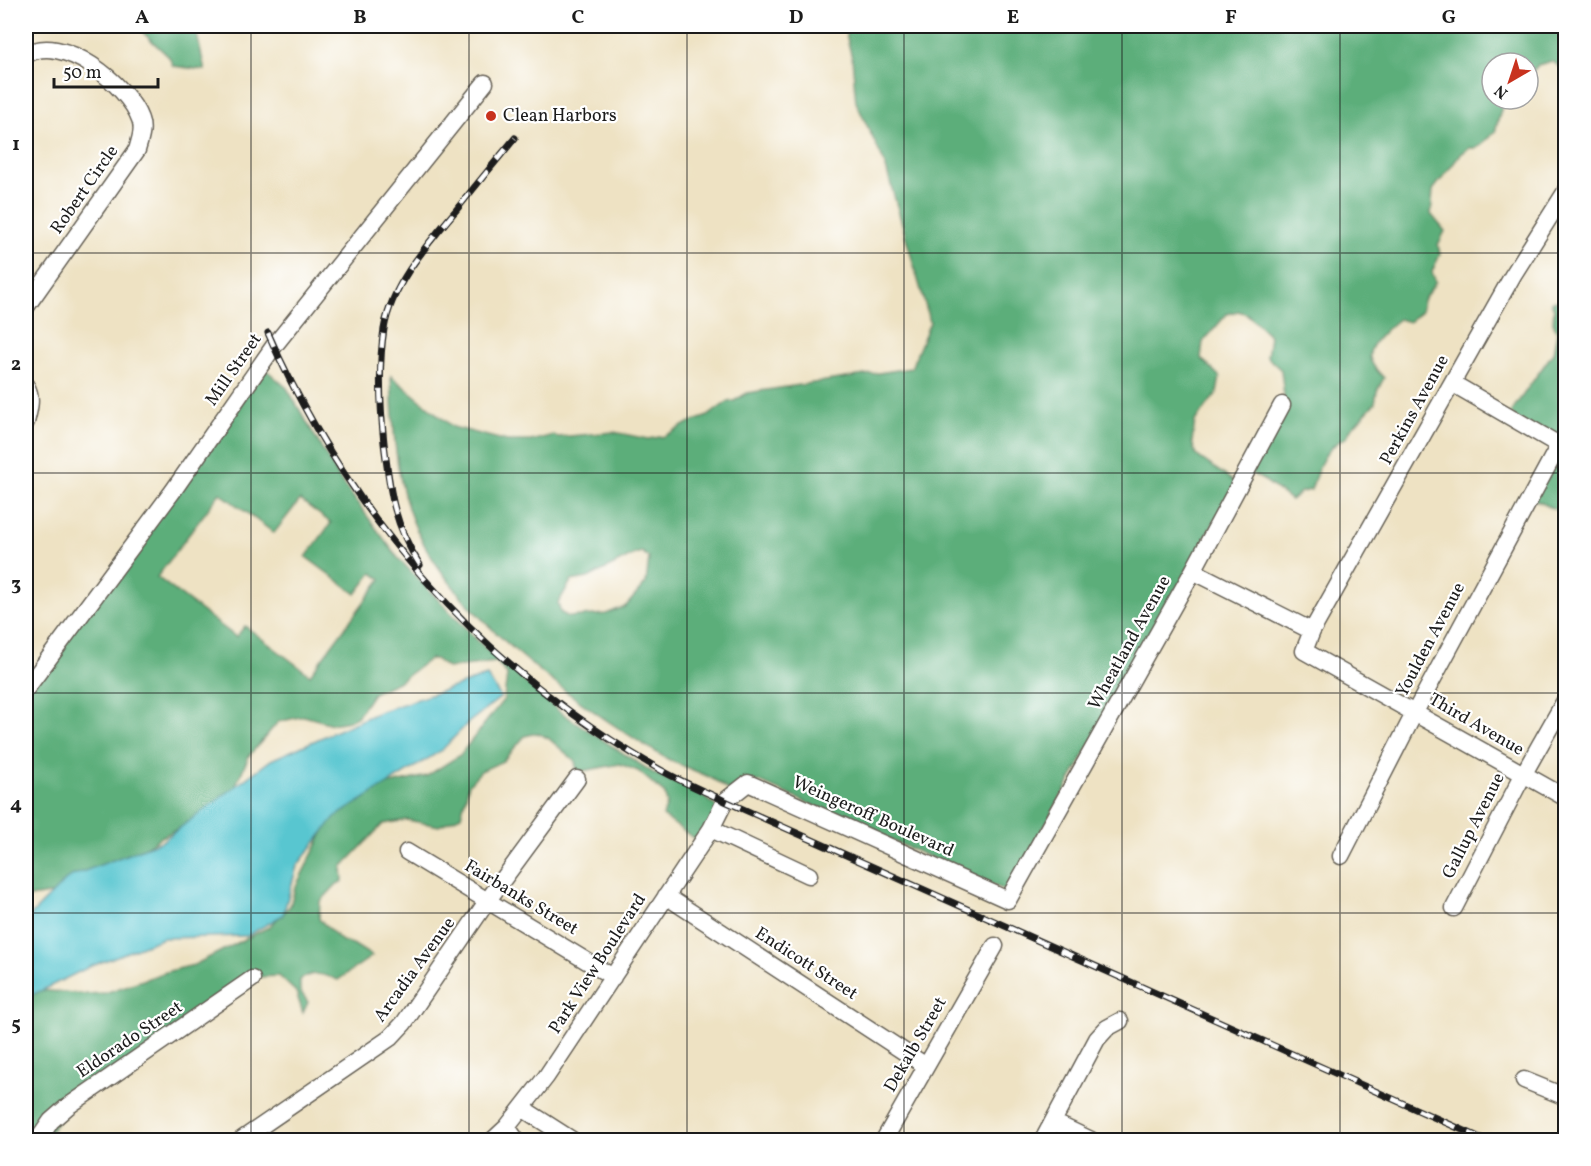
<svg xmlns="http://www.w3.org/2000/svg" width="1591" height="1166" font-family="Vollkorn,serif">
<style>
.forest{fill:#5cae7a;stroke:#3c654b;stroke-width:1.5;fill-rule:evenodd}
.water{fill:#59c6d0;stroke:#3a7176;stroke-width:1.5}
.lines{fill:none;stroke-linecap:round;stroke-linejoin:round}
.street-casing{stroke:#666156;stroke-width:19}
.street{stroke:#fff;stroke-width:16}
.rail-casing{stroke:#1c1c1c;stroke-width:7}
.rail{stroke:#fff;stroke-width:4.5;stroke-dasharray:14;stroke-linecap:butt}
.grid{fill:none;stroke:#1c1c1c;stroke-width:1.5;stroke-opacity:0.55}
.poi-dot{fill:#c8321e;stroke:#fff;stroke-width:2}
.labels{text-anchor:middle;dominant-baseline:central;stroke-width:4.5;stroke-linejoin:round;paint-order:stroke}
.poi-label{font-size:18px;fill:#1c1c1c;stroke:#fff;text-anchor:start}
.street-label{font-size:18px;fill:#1c1c1c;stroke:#fff}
.neatline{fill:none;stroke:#1c1c1c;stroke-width:2}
.grid-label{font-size:20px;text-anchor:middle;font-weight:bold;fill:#1c1c1c}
</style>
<rect width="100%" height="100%" fill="#fff"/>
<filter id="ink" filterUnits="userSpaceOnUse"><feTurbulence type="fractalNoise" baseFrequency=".0167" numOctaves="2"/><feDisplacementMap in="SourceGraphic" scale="12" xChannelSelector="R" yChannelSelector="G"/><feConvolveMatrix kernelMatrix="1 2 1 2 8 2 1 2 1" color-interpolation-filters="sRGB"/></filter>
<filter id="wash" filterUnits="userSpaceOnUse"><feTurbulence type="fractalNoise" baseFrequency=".008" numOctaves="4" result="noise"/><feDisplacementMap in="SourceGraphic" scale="24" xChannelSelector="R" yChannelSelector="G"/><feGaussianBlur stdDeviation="1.35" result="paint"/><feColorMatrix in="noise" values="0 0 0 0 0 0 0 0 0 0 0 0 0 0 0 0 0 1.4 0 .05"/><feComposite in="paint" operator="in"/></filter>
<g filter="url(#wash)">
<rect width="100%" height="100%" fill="#eee2c3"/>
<path class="forest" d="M136,26h59l10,44 -32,-4 -4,-9z
M844,26h721v45l-13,-10 -14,4 -10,12v-14h-36v36h12l-9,33 -18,16h-8l-9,7 -27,35 -2,24 14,17 -7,14 2,9 -8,18 4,10 -13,18 -2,11 -12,11 -10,-3c-7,5 -12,10 -18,16 -17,18 -14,26 3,43l-7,13 -2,12 -25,27 -3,7c-23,10 -29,31 -36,53l-10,2 -10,8 -26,-19 -18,-10 35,-66 2,-9 -3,-26 -14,-13 3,-21 -23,-22 -9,-3 -11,3 -24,28 -2,16 19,19 -3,16 -22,28 -3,21 4,13 40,28 -228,409 -250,-111 -23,15c-8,-7 -16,-14 -26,-19 -15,-7 -31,-12 -45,-20 -88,-53 -221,-147 -255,-246 -15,-44 -16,-90 -18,-135l62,51 54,14h24l22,-6 5,2 56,-5 34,7 17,-3 23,-13 20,-7 19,-14 7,-1 13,-8 164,-25 19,-46 -45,-158 -29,-62 -4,-44zM642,552l7,6 -3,25 -20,23 -20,8 -37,3 -8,-4 -3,-10 13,-22 17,-3 47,-24z
M1556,301l9,2v214l-11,-8 -23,-11 24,-49 -45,-36 43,-60 4,-21 -4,-10 1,-13 -3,-7z
M264,368l23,20 52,90 59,80 86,89 76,65 95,62 42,18 26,20 -23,31 -37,-27 4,-12 -2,-10 -27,-23 -18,-7 -43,8 -2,-11 -27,-23 -11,-5 -12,3 -22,25 -22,10 -12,13 -8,32 -22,10 -32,-6 -24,4 -41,43 1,14 -6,3 -17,18 -1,17 23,22 11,3 19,12 -34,24c-13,-5 -26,-10 -38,0v11l8,11 -5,11 -7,-21 -17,-16 -21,1 -185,124 -29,39h-18v-140l13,-10 47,4 19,-1 64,-22 25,-6 75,-38 21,-21 5,-18 32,-63 21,-22 38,-18 41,-9 33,-21 44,-56 3,-24 -10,-13 -50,6 -12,-9h-5l-32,23 -25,11 -16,24 -8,4 -17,3 -28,-8 -26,6 -29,34 -18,40 -11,13 -59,28 -66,44 -25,10 -40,6 -4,5v-215zM220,493l54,40 26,-33 31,23 -25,34 50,37 16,-21 9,6 -71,96 -65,-49 -9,11 -79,-60z"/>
<path class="water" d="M487,676l14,21 -33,26 -26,27 -107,67 -38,49 -14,49 -36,21 -84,2 -74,29 -63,31v-78l43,-43 93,-36 109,-81 108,-48z"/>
</g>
<g filter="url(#ink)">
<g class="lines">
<g class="street-casing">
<path id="street" d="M26,55c35,-24 102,30 114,64 4,10 0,21 -3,31l-111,157
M1566,191l-53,84 -201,356 -8,20 262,147
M26,386c7,11 3,24 0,36
M1193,571l119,60
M26,689l147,-198 101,-145 211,-263
M711,829l98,46
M407,852l206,125
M1341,856l74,-144 144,-267 -107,-62
M666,896l260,170
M1454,908l69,-133 43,-76
M1524,1080l42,17
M522,1108l50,32
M1053,1122l38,18
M507,1127l9,13
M38,1140l13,-19 16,-14 185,-128
M241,1140l149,-102 14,-15 84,-123 89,-121
M493,1140l14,-13 39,-50 165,-248 14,-28 23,-18 260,117 185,-329 89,-166
M884,1140l111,-194
M1043,1140l54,-101 10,-11 13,-7"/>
</g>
<use href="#street" class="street"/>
<g class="rail-casing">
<path id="rail" d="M268,333c80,182 211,332 384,432 23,14 49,25 73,36l760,339
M420,565c-27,-42 -30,-74 -36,-122 -4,-38 -6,-76 0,-114 8,-46 44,-85 73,-120 19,-24 39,-48 58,-71"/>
</g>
<use href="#rail" class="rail"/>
</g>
</g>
<path class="grid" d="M251,26v1114M469,26v1114M687,26v1114M904,26v1114M1122,26v1114M1340,26v1114M26,253h1540M26,473h1540M26,693h1540M26,913h1540"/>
<circle class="poi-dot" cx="491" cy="116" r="6"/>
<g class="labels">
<g class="poi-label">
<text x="503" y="116">Clean Harbors</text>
</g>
<g class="street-label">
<text transform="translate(85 190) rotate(-55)">Robert Circle</text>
<text transform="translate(234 370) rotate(-55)">Mill Street</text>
<text transform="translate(1415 410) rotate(-61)">Perkins Avenue</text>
<text transform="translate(1431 640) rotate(-62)">Youlden Avenue</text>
<text transform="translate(1130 643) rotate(-61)">Wheatland Avenue</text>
<text transform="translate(1476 725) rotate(30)">Third Avenue</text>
<text transform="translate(873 817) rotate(24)">Weingeroff Boulevard</text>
<text transform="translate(1474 826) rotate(-63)">Gallup Avenue</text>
<text transform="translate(521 898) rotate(31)">Fairbanks Street</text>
<text transform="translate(598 964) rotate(-57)">Park View Boulevard</text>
<text transform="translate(806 964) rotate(33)">Endicott Street</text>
<text transform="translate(415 970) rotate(-54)">Arcadia Avenue</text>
<text transform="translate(130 1040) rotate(-34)">Eldorado Street</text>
<text transform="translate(916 1045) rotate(-60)">Dekalb Street</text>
</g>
</g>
<rect width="1591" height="1166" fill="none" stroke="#fff" stroke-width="66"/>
<g transform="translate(1510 81) rotate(219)"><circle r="28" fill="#ffffff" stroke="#a4a4a4" stroke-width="1.5"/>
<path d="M0-4.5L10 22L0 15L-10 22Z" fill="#c8321e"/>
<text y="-9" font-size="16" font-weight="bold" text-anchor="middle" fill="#1c1c1c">N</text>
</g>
<path d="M54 78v9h104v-9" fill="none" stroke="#1c1c1c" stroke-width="3"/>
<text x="63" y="78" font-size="18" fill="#1c1c1c" stroke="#ffffff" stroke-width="4.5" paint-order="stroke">50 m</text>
<rect x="33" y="33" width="1525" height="1100" class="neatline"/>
<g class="grid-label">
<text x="142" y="23">A</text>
<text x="360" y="23">B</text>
<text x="578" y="23">C</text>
<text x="796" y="23">D</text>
<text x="1013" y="23">E</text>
<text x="1231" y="23">F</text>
<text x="1449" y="23">G</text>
<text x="16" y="150">1</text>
<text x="16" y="370">2</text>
<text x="16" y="590">3</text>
<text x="16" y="810">4</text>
<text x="16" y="1030">5</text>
</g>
</svg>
